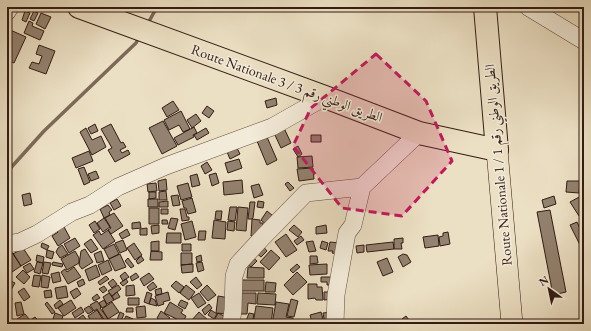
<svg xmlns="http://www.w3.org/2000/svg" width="591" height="331" font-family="'EB Garamond',Amiri,serif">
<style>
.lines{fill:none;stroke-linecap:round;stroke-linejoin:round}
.stream{stroke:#7c695a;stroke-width:3.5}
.building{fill:#938270;stroke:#321c14}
.minor-casing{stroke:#604d40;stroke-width:18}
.major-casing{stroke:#321c14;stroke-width:22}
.highway-casing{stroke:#321c14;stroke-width:24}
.minor{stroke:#f3ebd9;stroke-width:17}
.major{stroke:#ece0c4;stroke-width:21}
.highway{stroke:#ece0c4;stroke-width:22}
.marked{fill:#c2185b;fill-opacity:0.2;stroke:#c2185b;stroke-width:3;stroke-dasharray:8 5;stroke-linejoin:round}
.labels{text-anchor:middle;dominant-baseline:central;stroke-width:3;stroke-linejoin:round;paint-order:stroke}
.street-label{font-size:14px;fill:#321c14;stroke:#f3ebd9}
</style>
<rect width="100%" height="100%" fill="#ece0c4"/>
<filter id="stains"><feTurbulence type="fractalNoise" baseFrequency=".005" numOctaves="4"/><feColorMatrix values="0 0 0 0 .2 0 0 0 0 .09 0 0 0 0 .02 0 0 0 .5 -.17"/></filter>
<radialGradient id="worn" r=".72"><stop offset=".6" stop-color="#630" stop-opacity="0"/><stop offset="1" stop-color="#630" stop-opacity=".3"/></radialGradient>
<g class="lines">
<path class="stream" d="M147,25l10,-18
M7,172l37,-41 92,-88 3,-6"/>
</g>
<path class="building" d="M25,11l5,2 -4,9 -4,-2z
M34,11l4,2 -4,8 -4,-2z
M41,13l10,4 -6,12 -9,-5z
M29,21l4,2 -1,3 12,5 -4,9 -16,-7z
M8,29l18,8 -12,26 -7,-3z
M39,45l16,6 -9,23 -17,-6 3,-6 7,2 3,-8 -6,-2z
M276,98l1,7 -10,3 -2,-7z
M173,101l6,9 -12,7 -5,-9z
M207,106l7,5 -5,7 -7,-5z
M181,111l9,18 -7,3 -4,-7 -10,5 -5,-10z
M196,114l5,7 -9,7 -5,-8z
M163,121l14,25 -15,8 -13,-26z
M95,124l3,7 -7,3 -3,-6z
M111,124l10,19 2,-1 3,5 -6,3 2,3 6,-3 2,4 -15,8 -7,-12 4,-2 -11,-19z
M194,127l3,6 -4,2 1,2 -16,8 -4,-7z
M86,128l6,12 9,-4 5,11 -14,8 -12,-23z
M206,128l3,5 -12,7 -3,-5z
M284,128l7,15 -10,5 -7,-15z
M311,135h10v7h-10z
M267,137l10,23 -10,5 -10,-24z
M298,146l4,8 -4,3 -5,-8z
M237,148l3,6 -10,5 -3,-7z
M89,151l4,10 -17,7 -4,-10z
M312,156l1,11 -15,1 -1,-11z
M239,159l3,9 -14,5 -3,-10z
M207,162l5,8 -7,4 -4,-8z
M84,167l6,15 -6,3 -6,-16z
M313,168l1,11 -15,2 -2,-12z
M96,171l3,7 -8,3 -3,-7z
M216,173l3,10 -7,3 -3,-11z
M197,174l3,11 -8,2 -2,-11z
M166,179l1,11 -8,1 -1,-10z
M242,180l1,13 -19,2 -1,-13z
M567,181h13l-1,12 -13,-1z
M288,182l6,6 -4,3 -5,-7z
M156,183l1,8 -9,1 -1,-8z
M188,183l4,14 -11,3 -4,-14z
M259,184l4,11 -9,3 -3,-12z
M166,191l1,9h-8v-8z
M149,192h7v6l-7,1z
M30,193l2,11 -8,2 -2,-11z
M178,195l2,10 -7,1 -2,-10z
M554,196l2,8 -12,4 -2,-8z
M581,196l3,6v11l-5,3 -9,-14z
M192,198l4,14 -8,2 -2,-6h-2l-2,-7z
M117,199l4,7 -7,4 -4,-7z
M148,199h10v8h-10z
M168,201v6h-9v-5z
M258,201l6,1 -1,6 -6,-1z
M250,202h5l-2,16 -1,1h-4z
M108,205l4,5 -3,2 1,3 -6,3 -4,-9z
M230,207h7l-2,14 -7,-1z
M238,207l10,1 -2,23 -10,-1z
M149,208h10v16h-10z
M161,209h7v5h-7z
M180,209h5l2,8h2v3l-7,1z
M550,210l16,82 -13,3 -16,-83z
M216,211h6l-1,9 -6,-1z
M267,211l11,9 -8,8 -9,-8z
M114,213l9,13 -12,8 -3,-4 3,-2 -6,-10z
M104,218l6,9 -7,5 -6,-9z
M171,218l7,1 -3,11 -7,-2z
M252,219l8,1v3h3l-1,14 -11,-1z
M162,220h5l1,4h-6z
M214,220l12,2 -1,17 -13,-1z
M95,221l5,8 -6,4 -5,-8z
M192,221l4,16 -11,3 -4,-16z
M228,221l7,1 -1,9 -7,-1z
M140,222l1,6 -9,1v-6z
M577,222l7,15v6l-4,2 -10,-20z
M63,225l7,13 -12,8 -6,-10 6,-4 -2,-3z
M159,225v8l-7,1 -1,-8z
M294,225l8,7 -4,5 -9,-7z
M326,225l1,8 -11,1v-7z
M147,228v7h-7v-6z
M127,229l3,6 -8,4 -3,-5z
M108,230l7,11 -12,8 -10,-14 6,-4 2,4z
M199,231h7l-1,9h-7z
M448,232l2,12 -10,2 -1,-9 4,-1v-3z
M167,233h14v10h-15z
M286,234l11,16 -11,7 -11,-15z
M438,235l1,11 -14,2 -2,-11z
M301,236l3,4 -7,5 -3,-4z
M75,238l5,8 -11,7 -5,-9z
M403,238v5h-2l1,6h-8v-10z
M91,239l7,10 -7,4 -7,-9z
M123,240l4,10 -7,3 -5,-10z
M159,241v10h-8v-9z
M313,241l3,10 -7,1 -3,-10z
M322,241l6,2 -2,7 -6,-2z
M330,242l10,1 -2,11 -6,-1 1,-2h-5z
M393,242l1,7 -27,3 -1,-7z
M42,243l7,3 -2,4 -6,-3z
M134,243l8,12 -7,5 -8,-12z
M114,244l5,10 -10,5 -5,-10z
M182,244h9v7h-9z
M261,244l6,7 -6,6 -7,-6z
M62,245l6,9 -8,4 -4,-6 2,-4z
M364,245v7l-7,1 -1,-7z
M23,248l8,12 -10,6 -8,-12z
M85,249l8,13 -11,7 -3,-4 2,-14z
M47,250l7,2 -2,7 -6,-2z
M271,250l9,8 -11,12 -9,-8z
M75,251l4,7v5l-12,7 -6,-11z
M101,251l3,10 -7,2 -3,-9z
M151,251l11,1v8h-12z
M13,253l8,13 -9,6 -5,-8v-7z
M181,253h11v11l-11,1z
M120,254l6,13 -11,4 -6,-12z
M403,254l4,1 4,7 -8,5 -5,-10z
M37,255l7,2 -1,6 -7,-2z
M201,255l1,6 -5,1 -1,-5z
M141,256l3,4 -6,4 -2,-3z
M251,256l6,5 -6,6 -6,-5z
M310,256h7l1,7 -8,1z
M128,258l6,8 -3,2 -6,-7z
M387,258l6,14 -10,4 -6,-14z
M108,260l4,10 -10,5 -4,-10z
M37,262l6,1 -3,11 -6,-2z
M44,262l7,1 -3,11 -6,-1z
M53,262l10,2 -1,3 -10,-2z
M202,262l2,8 -6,2 -2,-9z
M30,263l4,6 -7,4 -4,-6z
M193,264v8l-11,1 -1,-8z
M297,264l3,3 -7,6 -3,-3z
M327,264v10l-17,1 -1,-10z
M96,265l4,11 -11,5 -4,-11z
M74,267l7,10 -13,7 -7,-12 4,-3 2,3z
M248,267l16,1v10h-17z
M23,270l7,7 -6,7 -8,-7z
M59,272l2,9 -8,2 -2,-9z
M125,272l4,5 -6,4 -3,-5z
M297,272l10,10 -14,13 -9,-10z
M136,273l3,4 -7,4 -2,-4z
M149,273l5,6 -10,7 -4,-7z
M34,275l7,1 -2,11 -7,-1z
M42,275l8,2 -2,11 -7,-1z
M106,276l3,3 -9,6 -2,-3z
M196,277l6,8 -5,4 -7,-7z
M321,277h14v8h-8v-3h-6z
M7,279l8,4 -4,7 -4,-2z
M83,279l2,5 -6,3 -2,-5z
M113,279l4,5 -5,4 -4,-5z
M126,279l2,3 -5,4 -3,-3z
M240,280h24v11h-24z
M176,281l8,6 -5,6 -8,-7z
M153,282l4,5 -7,4 -3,-4z
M266,282l10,1 -1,9h-10z
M308,284h9v3h5l1,13h-7l-1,-2 -7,1z
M118,285l3,4 -9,7 -4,-5z
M134,285l1,10 -9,1v-10z
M186,285l9,7 -6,8 -9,-7z
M207,285l9,10 -8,6 -8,-9z
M66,286l2,11 -11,2 -2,-11z
M104,286l3,4 -4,3 -4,-4z
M24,288l6,9 -6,4 -6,-9z
M77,288l4,6 -7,5 -4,-7z
M161,288l1,6 -6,1 -1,-5z
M51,290l1,7 -7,1 -1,-7z
M117,292l3,5 -6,3 -2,-4z
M147,292l5,2 -3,10 -5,-2z
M168,292l2,8 -7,2 1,2 -6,2 -3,-10z
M324,292h10v7l-10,1z
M109,293l5,7 -7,4 -4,-7z
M199,293l7,10 -8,5 -7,-10z
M238,293h18v11l-8,-1 -1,11h-11z
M258,293l18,1 -1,11 -18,-1z
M97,294l3,4 -6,3 -2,-3z
M218,296l12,2 -3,16 -11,-1z
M7,297l5,1 -2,11h-3z
M128,298h11v7h-11z
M151,298l4,2 2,6 -8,-2z
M291,299l7,2 -4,16 -7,-1z
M60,300l3,4 -7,5 -2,-4z
M71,300l5,8 -12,8 -6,-8z
M104,300l3,5 -5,3 -3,-5z
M181,300l7,3 -3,6 -7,-4z
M97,301l4,6 -1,1 8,11 -3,2 -8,-12 -3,2 -4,-6z
M21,302l3,12 -7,2 -2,-13z
M47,302l8,10 -3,2 -7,-10z
M112,302l7,10 -11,7 -6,-10z
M170,302l13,8 -2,3 5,3 -3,6 -19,-9z
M276,302l13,2 -3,13 7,1 -1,6h-20z
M209,304l3,4 -7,7 -3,-5z
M89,306l4,5 -5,3 -4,-5z
M145,306l1,11 -9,1 -1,-11z
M256,306l17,2 -2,16h-18z
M81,307l3,5 -9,6 -3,-5z
M127,308h6v4h-7z
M97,310l8,13 -1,1h-11l-5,-8z
M211,310l6,4 -3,5 -6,-4z
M161,311l9,7 -5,6 -8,-6z
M120,312l4,2 -3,7 -4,-1z
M199,312l10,9 -3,3h-12l-3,-3z
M321,312l2,7 -11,3 -2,-7z
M331,312l2,12h-8l-2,-11z
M55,313l8,3 -2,6 -8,-3z
M218,313l6,3 -3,8 -7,-3z
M249,313l5,1 -2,10h-7z
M25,314l4,5 -8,5 -4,-5z
M83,315l6,8 -2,1h-16z
M126,316l7,3 -2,5h-9z
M406,316l6,8h-6l-4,-5z
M35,317l3,3 -4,4h-2l-3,-3z"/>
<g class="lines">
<g class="minor-casing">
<path id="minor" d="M528,7l56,34
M7,12l3,-5
M7,244l13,-2 17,-8 35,-22 18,-7 28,-18 48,-21 106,-39 53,-30
M231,324l2,-14 1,-34 4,-12 25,-27 43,-44 56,-6 57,-54
M335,324l1,-29 9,-51 2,-11 6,-8 9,-38"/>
</g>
<g class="major-casing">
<path id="major" d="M497,150l15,174"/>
</g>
<g class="highway-casing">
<path id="highway" d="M79,7l246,90 94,36 78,17 -12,-143"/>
</g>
<use href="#minor" class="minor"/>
<use href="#major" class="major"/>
<use href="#highway" class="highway"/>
</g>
<path class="marked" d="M376,54l50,47 26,60 -50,55 -60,-8 -49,-62 18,-38z"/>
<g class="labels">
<g class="street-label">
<text transform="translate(287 83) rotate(20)">Route Nationale 3 / الطريق الوطني رقم 3</text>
<text transform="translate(498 165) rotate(-95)">Route Nationale 1 / الطريق الوطني رقم 1</text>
</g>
</g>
<rect width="591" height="331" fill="none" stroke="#ece0c4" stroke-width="24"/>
<rect x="8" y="8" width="575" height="315" fill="none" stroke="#321c14" stroke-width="2"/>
<rect x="12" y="12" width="567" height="307" fill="none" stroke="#321c14"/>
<g transform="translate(549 289) rotate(327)" stroke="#f3ebd9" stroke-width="3" paint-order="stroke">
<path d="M0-3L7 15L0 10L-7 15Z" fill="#321c14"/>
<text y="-6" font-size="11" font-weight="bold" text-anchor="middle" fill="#321c14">N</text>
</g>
<rect width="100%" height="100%" filter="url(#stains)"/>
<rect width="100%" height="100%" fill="url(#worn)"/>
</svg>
